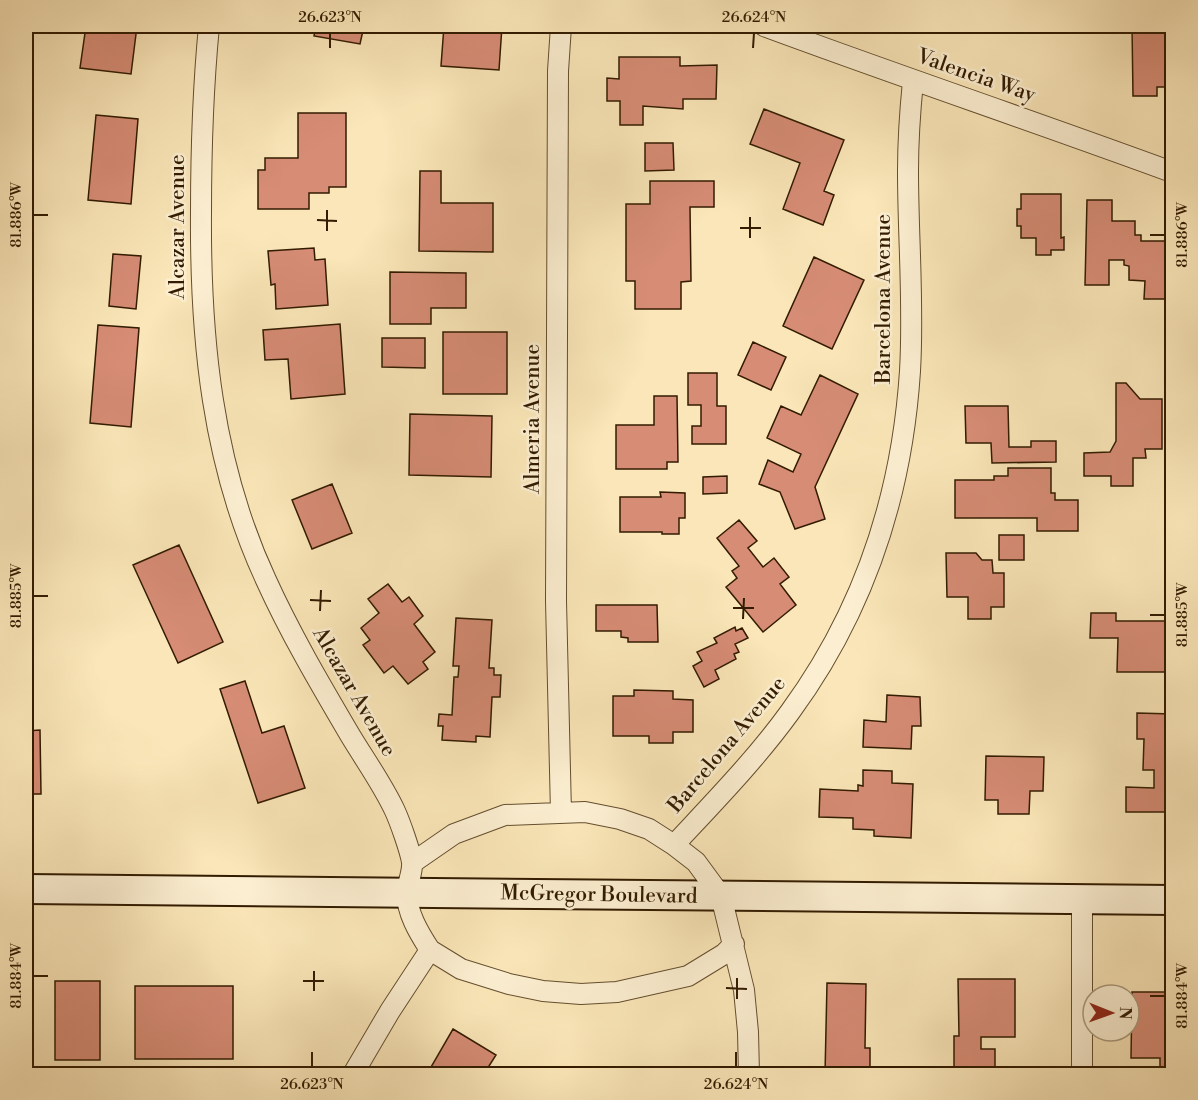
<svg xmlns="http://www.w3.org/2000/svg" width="1198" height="1100" font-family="'Libre Bodoni',serif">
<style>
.building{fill:#d68c75;stroke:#321b00;stroke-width:1.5}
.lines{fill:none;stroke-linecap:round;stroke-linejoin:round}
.minor-casing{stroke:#644e2e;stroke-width:22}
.secondary-casing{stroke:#321b00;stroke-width:32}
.minor{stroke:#fcefd1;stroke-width:20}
.secondary{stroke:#fcefd1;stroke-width:28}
.ticks{fill:none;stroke:#321b00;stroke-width:2}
.labels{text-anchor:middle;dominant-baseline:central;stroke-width:5;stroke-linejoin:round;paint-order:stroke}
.street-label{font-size:21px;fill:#321b00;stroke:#fcefd1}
.neatline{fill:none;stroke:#321b00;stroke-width:2}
.ticks-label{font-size:15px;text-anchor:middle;fill:#321b00}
</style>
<rect width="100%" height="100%" fill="#fae6b8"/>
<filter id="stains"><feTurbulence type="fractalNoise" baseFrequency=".00333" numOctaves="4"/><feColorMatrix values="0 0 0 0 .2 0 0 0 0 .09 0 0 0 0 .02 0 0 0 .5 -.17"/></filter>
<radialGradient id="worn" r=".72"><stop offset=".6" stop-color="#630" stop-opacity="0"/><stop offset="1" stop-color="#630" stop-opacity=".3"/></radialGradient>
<path class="building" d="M86,26h51l-6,48 -51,-6z
M316,26h48l-4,18 -46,-8z
M444,26h58l-3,44 -58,-4z
M1132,26h34l1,61h-10v9h-24z
M619,57h61v9l37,-1 -1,34h-33v10l-40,-3v19h-23v-24h-13v-23l12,1z
M764,109l80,31 -20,51 10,4 -11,30 -40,-16 17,-46 -50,-19z
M298,113h48v74h-17v6h-20v16h-51v-39h7v-12h33z
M96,115l42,4 -7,85 -43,-4z
M645,143h28l1,27 -29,1z
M420,171h21v32h52v49l-74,-1z
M650,181h64v26h-24l1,74 -10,1v27h-46v-28h-9v-77h24z
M1021,194h40v44l3,-1v13h-13v5h-15v-17h-15v-12h-4v-17h4z
M1087,200h25v21h23v14h6v6h25l-1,58h-21l1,-18 -16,-1v-14l-5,-1v-5h-15v25h-24z
M314,248l1,12 10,-1 3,46 -52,4 -1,-25 -4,1 -3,-34z
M113,254l28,2 -5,53 -27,-3z
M814,257l50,23 -32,69 -49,-23z
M390,272l76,1v35h-35v16h-41z
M340,324l5,70 -54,5 -3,-40 -23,1 -2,-30z
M98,325l41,3 -8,99 -41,-4z
M443,332h64v62h-64z
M382,338h43v30l-43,-1z
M753,342l33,15 -15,33 -33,-15z
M688,373h29v33h9v38h-34v-18h9v-21h-13z
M820,375l38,19 -43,93 10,32 -30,10 -15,-37 -21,-8 9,-24 25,12 8,-18 -34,-16 14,-32 20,9z
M1116,383h10l14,16h22v50h-17l1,9h-13v28h-22v-10h-27v-23l26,-1 6,-11z
M654,396h23l1,66h-11v7h-51v-44h38z
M965,406h43l1,41h22v-6h25v21l-64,1 -1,-20h-25z
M410,414l82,2 -1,61 -82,-2z
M1008,468h43v25h4v7h23v31h-41v-13h-82v-38h39v-4h14z
M727,476v17l-24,1v-17z
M332,484l20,49 -40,16 -20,-49z
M660,492l25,1v25h-6v16h-17v-2h-42v-35h41z
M739,520l18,21 -9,7 15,19 11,-9 15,19 -9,7 16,21 -33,27 -37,-45 11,-9 -5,-7 7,-5 -22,-28z
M999,535h25v25h-25z
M179,545l44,97 -45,21 -45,-98z
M946,553h30l6,7h10l1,13h11v34h-13v12h-23v-22h-21z
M1167,575h5v97h-55l1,-34h-28l1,-25h25v8h51z
M388,584l14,18 7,-5 14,19 -9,8 21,28 -12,10 5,7 -20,15 -15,-18 -9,7 -21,-28 7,-5 -9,-12 18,-15 -11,-14z
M596,605h61l1,37h-30v-4l-7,-1v-6h-25z
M456,618l36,2 -3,48h5v7h7l-1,22h-8l-2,40 -14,-1v6l-34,-2 1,-14h-5l1,-12 13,1 2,-38h4l1,-11h-6z
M735,627l1,4 6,-3 6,10 -13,6 4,8 -5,2 2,5 -21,11 4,9 -15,8 -11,-21 9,-5 -5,-9 20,-9 -3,-5z
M245,681l17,52 22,-7 21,62 -47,15 -38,-114z
M634,690l39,1v8l20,1v32h-20v11h-24v-7h-36v-40h21z
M887,695l33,2 1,29h-9l-1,23 -48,-2 1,-27 22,2z
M1137,713l35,1v98h-46v-25l28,1v-18h-11l1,-31h-7z
M40,730l1,64h-15v-63z
M986,756l58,1 -1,34h-13l-1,23h-31v-14h-13z
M863,770l29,1v12l21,1 -2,54 -37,-2v-6l-21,-1v-11l-34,-1 1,-28 38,2v-6l5,1z
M958,979h57v58h-34v12h14v25h-41v-38h5z
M55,981h45v79h-45z
M827,983l39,1 -1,64h5v26h-45z
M135,986h98v73h-98z
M1132,992h34l-1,11 7,1v70h-12v-16h-29z
M453,1029l43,26 -12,19h-57z"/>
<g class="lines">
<g class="minor-casing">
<path id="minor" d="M209,26c-6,62 -8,123 -8,186 -1,126 11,252 65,368 24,53 54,104 84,155 15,25 33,50 45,76 5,11 15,39 17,51 1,9 -4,20 -5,29 -1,21 12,42 23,59l-40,61 -37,63
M764,26c135,50 272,96 408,146
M561,813l-5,-212 2,-530 3,-45
M674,845c40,-43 82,-86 116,-133 74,-101 112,-217 120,-341 4,-67 -2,-133 -2,-200 0,-30 2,-60 5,-90
M412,863l42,-29 51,-19 80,-3 35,7 29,10 25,16 22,17 25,34 23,94 4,42 1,42
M1082,899v175
M430,950l31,19 48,15 34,7 38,3 36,-2 71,-16 36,-22 10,-10"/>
</g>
<g class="secondary-casing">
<path id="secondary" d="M26,889l1146,11"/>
</g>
<use href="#minor" class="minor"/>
<use href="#secondary" class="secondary"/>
</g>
<path class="ticks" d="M330,48v-15M753,48l1,-15M33,215h15M317,220l20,1M740,228h21M327,231v-21M1150,235h15M750,238v-21M33,596h15M310,600l21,1M733,608h21M320,611l1,-21M1150,615h15M743,619l1,-21M33,976h15M303,981h21M726,988l21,1M314,991v-20M1150,996h15M737,999v-21M312,1067v-15M736,1067v-15"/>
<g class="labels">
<g class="street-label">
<text transform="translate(976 76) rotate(19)">Valencia Way</text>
<text transform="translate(178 227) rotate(-90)">Alcazar Avenue</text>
<text transform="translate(884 299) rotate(-90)">Barcelona Avenue</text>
<text transform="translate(533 419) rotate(-90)">Almeria Avenue</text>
<text transform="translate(354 692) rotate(60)">Alcazar Avenue</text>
<text transform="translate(727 745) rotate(-50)">Barcelona Avenue</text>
<text transform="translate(599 895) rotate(1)">McGregor Boulevard</text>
</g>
</g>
<rect width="1198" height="1100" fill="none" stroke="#fae6b8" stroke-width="66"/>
<g transform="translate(1111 1013) rotate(91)"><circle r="28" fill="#fcefd1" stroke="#ab9a7d" stroke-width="1.5"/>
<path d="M0-4.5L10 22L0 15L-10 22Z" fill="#8f2418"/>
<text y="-9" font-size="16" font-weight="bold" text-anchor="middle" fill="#321b00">N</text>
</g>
<rect x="33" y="33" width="1132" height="1034" class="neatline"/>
<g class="ticks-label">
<text x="330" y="22">26.623°N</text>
<text x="754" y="22">26.624°N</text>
<text transform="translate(16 215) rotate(-90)" y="5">81.886°W</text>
<text transform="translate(1182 235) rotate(-90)" y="5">81.886°W</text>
<text transform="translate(16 596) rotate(-90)" y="5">81.885°W</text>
<text transform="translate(1182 615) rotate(-90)" y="5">81.885°W</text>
<text transform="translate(16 976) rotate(-90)" y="5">81.884°W</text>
<text transform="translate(1182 996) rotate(-90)" y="5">81.884°W</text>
<text x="312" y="1089">26.623°N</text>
<text x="736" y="1089">26.624°N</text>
</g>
<rect width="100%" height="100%" filter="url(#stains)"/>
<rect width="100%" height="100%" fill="url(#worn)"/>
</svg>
